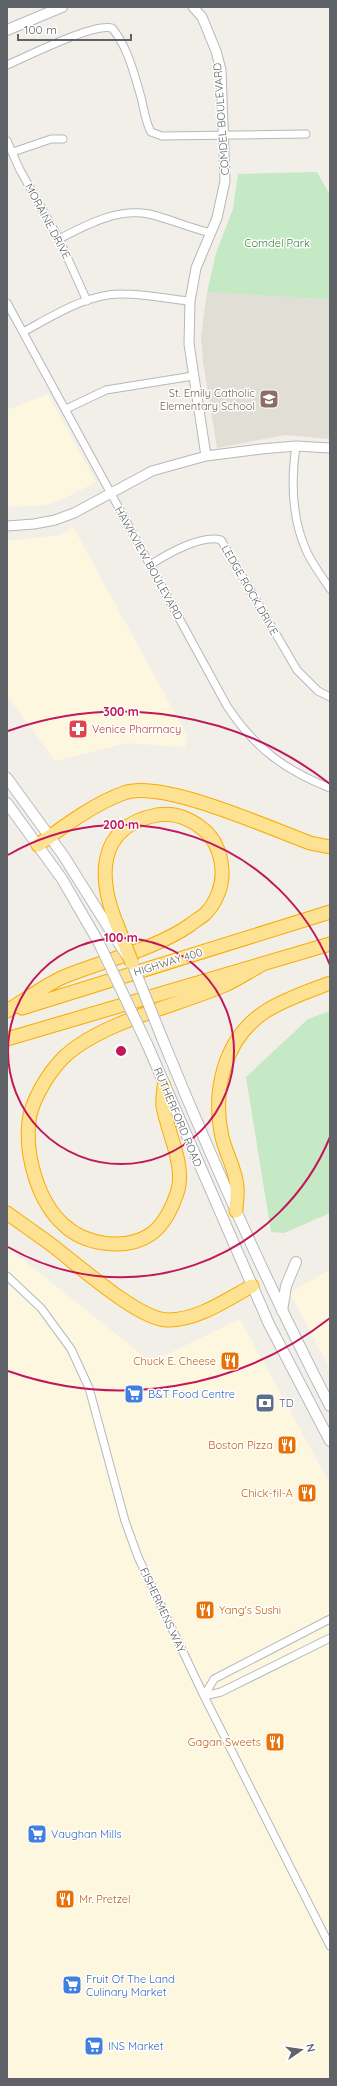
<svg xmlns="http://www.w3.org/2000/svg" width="337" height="2086" font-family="Quicksand,sans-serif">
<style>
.commercial{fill:#fef7e0}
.education{fill:#e1ded6}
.green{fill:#c5e8c5}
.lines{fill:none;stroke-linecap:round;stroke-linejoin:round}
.minor-casing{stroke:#b5b8bc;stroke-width:9}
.tertiary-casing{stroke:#b5b8bc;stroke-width:11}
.secondary-casing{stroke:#b6babf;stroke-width:12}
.motorway-casing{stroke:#f9ab00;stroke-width:15}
.minor{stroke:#fff;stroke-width:7}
.tertiary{stroke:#fff;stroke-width:9}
.secondary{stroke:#fff;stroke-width:10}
.motorway{stroke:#fde293;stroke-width:13}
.secondary-bridge-casing{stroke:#b6babf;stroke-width:12;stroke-linecap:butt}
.motorway-bridge-casing{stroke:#f9ab00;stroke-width:15;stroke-linecap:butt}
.secondary-bridge{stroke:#fff;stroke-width:10}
.motorway-bridge{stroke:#fde293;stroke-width:13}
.ring{fill:none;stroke:#c2185b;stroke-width:2}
.labels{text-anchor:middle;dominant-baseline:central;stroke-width:3;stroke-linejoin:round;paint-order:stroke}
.street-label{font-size:11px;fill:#5f6368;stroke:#fff}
.park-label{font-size:11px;fill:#348238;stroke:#fff}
.education-label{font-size:11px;fill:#785e54;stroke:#fff;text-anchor:end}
.health-label{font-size:11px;fill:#be3a42;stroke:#fff;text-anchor:start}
.food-label{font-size:11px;fill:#c56008;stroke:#fff;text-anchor:end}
.shop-label{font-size:11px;fill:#366cbe;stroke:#fff;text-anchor:start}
.service-label{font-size:11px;fill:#4e5e75;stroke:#fff;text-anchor:start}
.centre{fill:#c2185b;stroke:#fff;stroke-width:2}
.ring-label{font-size:12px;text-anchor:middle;font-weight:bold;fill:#c2185b;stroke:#fff;stroke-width:3;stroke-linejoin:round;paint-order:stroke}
</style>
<rect width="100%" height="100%" fill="#f1efe8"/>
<path class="commercial" d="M48,394l48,88 -37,19 -14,4 -38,2v-97z
M73,527l114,208 -2,12 -59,-4 -71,18 -48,-66v-154l54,-6z
M7,1247l144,115 89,-43 90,165v595h-323z
M330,1269v100l-40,-76z"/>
<path class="education" d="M207,292l123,8v139l-45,-4 -68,13 -14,-86 -2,-26z"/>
<path class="green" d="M317,172l13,23v105l-123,-8 9,-39 17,-44 5,-35z
M330,1011v202l-46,20 -13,-1 -25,-155 62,-58z"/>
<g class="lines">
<g class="minor-casing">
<path id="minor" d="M7,65c21,-9 86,-42 105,-37 16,19 22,46 29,69 3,12 4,24 10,35l11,4 144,-2
M7,141l13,29 39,69 28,62
M13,152l38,-13h12
M59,239c27,-14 58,-31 90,-25 21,5 41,14 62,19
M7,303l220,403c27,41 57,64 103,82
M23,332c30,-16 65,-39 100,-38 22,0 45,5 67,7
M66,409l40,-19 87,-14
M296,446c-5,34 -4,72 10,104 6,14 16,26 24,39
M150,565c17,-11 52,-31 71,-25l76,130 21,21 12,6
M7,1276l34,32 30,41 18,39 36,133 13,36 66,139 126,250
M204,1696l10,-17 116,-60
M204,1696l17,-4 109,-54"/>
</g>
<g class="tertiary-casing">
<path id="tertiary" d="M193,7l9,10 14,34 5,19 4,111 -8,37 -21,50 -6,33 -1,43 17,112
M7,526l27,-2 21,-4 19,-7 78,-42 54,-15 55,-7 35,-3 34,2"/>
</g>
<g class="secondary-casing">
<path id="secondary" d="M7,30l55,-23
M7,778l56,77 49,78
M7,803l55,76 37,64
M162,1038c51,125 106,248 168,368
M147,1044l122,280 61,117
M282,1311l4,-25 10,-24"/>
</g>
<g class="motorway-casing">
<path id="motorway" d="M38,845c25,-18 57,-42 86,-52 38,-14 145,35 186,50l20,4
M22,1008l308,-96
M7,1011c18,-11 36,-24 54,-33 42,-18 91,-27 129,-53 4,-4 11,-7 15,-11 11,-11 18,-28 17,-44 -1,-14 -6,-30 -18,-40 -13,-11 -29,-18 -47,-15 -62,12 -59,65 -39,112
M7,1039l323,-95
M164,1086c0,6 -2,13 -1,20 4,25 22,58 15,84 -5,16 -13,34 -27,44 -25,17 -66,11 -87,-9 -26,-23 -39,-69 -35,-104 2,-20 20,-49 34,-63 37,-36 114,-52 162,-73 13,-6 25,-14 38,-21
M236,1211c0,-8 2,-16 1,-24 -1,-17 -11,-33 -15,-50 -10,-46 2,-99 44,-126 19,-12 43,-20 64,-28
M7,1213c14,10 28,20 42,30 26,19 89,77 119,77 30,0 58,-20 84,-34"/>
</g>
<use href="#minor" class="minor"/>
<use href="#tertiary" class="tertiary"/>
<use href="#secondary" class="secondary"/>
<use href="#motorway" class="motorway"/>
<g class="secondary-bridge-casing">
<path id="secondary-bridge" d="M112,933l20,30 30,75
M99,943l48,101"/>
</g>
<g class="motorway-bridge-casing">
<path id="motorway-bridge" d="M118,927l14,36"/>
</g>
<use href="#secondary-bridge" class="secondary-bridge"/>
<use href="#motorway-bridge" class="motorway-bridge"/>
</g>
<g class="ring">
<circle cx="121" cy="1051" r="113"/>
<path d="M330 1137A226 226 0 0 1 8 1247M8 855A226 226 0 0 1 330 965"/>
<path d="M330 1318A339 339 0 0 1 8 1371M8 731A339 339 0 0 1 330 784"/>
</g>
<defs>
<g id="school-square" transform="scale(1)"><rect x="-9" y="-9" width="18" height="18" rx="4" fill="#8d6e63" stroke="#fff"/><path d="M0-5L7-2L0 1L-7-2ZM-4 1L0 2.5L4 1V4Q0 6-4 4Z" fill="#fff"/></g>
<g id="pharmacy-square" transform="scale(1)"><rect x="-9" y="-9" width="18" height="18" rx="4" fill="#e0444e" stroke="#fff"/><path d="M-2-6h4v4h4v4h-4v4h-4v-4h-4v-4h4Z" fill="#fff"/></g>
<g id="restaurant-square" transform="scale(1)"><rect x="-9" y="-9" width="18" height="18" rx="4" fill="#e8710a" stroke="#fff"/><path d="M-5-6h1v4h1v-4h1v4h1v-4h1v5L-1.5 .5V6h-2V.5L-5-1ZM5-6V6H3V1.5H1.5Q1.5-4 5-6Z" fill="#fff"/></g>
<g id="supermarket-square" transform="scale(1)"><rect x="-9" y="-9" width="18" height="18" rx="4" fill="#3f7fe0" stroke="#fff"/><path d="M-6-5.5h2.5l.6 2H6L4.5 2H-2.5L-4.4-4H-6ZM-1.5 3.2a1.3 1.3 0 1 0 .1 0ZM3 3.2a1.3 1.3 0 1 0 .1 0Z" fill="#fff"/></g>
<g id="bank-square" transform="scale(1)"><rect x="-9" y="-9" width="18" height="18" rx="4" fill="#5c6f8a" stroke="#fff"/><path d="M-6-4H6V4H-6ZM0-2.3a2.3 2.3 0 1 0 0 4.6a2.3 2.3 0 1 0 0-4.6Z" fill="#fff"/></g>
</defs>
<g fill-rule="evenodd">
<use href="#school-square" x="269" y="399"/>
<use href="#pharmacy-square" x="78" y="729"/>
<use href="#restaurant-square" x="230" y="1361"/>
<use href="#supermarket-square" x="134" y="1394"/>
<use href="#bank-square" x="265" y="1403"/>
<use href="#restaurant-square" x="287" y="1445"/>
<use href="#restaurant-square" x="307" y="1493"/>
<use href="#restaurant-square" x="205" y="1610"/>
<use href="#restaurant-square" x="275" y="1742"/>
<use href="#supermarket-square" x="37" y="1834"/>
<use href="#restaurant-square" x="65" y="1899"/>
<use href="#supermarket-square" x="72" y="1985"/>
<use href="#supermarket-square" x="94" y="2046"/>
</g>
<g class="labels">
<g class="street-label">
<text transform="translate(221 119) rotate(-94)">COMDEL BOULEVARD</text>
<text transform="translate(48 221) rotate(62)">MORAINE DRIVE</text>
<text transform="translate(149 563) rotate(61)">HAWKVIEW BOULEVARD</text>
<text transform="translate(250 590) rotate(60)">LEDGE ROCK DRIVE</text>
<text transform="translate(168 962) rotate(-17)">HIGHWAY 400</text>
<text transform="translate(178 1117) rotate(67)">RUTHERFORD ROAD</text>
<text transform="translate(163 1610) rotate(65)">FISHERMENS WAY</text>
</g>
<g class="park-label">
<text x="277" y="243">Comdel Park</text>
</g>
<g class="education-label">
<text x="255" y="393">St. Emily Catholic<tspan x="255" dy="13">Elementary School</tspan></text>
</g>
<g class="health-label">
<text x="92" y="729">Venice Pharmacy</text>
</g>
<g class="food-label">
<text x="216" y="1361">Chuck E. Cheese</text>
<text x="273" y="1445">Boston Pizza</text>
<text x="293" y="1493">Chick-fil-A</text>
<text x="219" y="1610" text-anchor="start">Yang's Sushi</text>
<text x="261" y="1742">Gagan Sweets</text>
<text x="79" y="1899" text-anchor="start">Mr. Pretzel</text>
</g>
<g class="shop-label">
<text x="148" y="1394">B&amp;T Food Centre</text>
<text x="51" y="1834">Vaughan Mills</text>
<text x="86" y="1979">Fruit Of The Land<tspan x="86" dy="13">Culinary Market</tspan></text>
<text x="108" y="2046">INS Market</text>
</g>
<g class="service-label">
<text x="279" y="1403">TD</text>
</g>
</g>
<circle cx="121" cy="1051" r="6" class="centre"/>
<g class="ring-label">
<text x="121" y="716">300 m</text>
<text x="121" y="829">200 m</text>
<text x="121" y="942">100 m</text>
</g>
<rect width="337" height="2086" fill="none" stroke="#5f6368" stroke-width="16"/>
<g transform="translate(301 2050) rotate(77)" stroke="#ffffff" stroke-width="3" paint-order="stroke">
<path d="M0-3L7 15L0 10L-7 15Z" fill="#5f6368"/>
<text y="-6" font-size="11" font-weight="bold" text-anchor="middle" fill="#5f6368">N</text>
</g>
<path d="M18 34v6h113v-6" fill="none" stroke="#5f6368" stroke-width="2"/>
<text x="24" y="34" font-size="12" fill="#5f6368" stroke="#ffffff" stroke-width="3" paint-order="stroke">100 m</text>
</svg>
